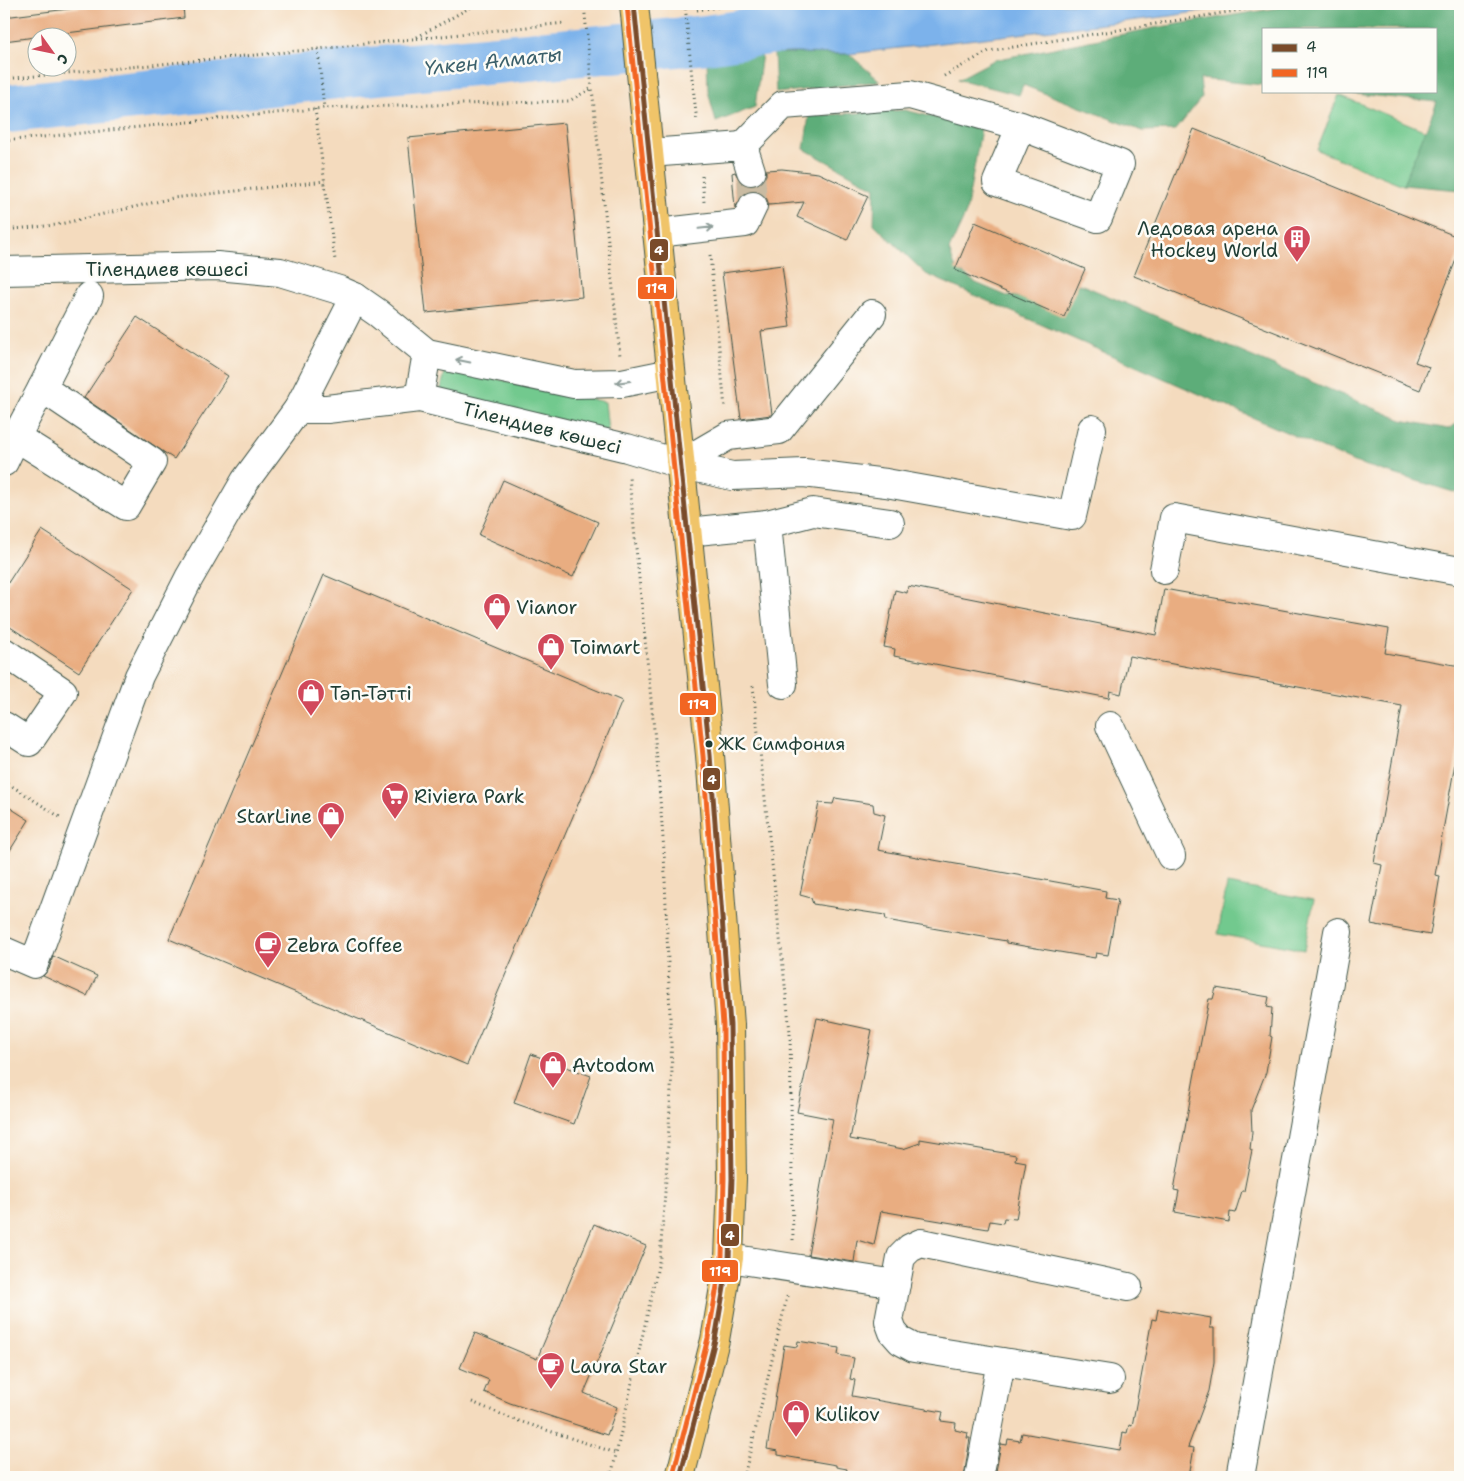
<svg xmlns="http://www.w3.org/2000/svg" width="1464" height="1481" viewBox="0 0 1464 1481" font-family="'Shantell Sans',sans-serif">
  <rect width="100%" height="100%" fill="#fdfcf7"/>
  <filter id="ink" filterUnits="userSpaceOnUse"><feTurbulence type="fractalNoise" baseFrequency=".02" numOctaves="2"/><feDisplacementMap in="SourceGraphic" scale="10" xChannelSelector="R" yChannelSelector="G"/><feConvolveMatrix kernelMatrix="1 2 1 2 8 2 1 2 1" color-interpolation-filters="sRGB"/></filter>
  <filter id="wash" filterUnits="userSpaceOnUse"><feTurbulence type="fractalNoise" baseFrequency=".0096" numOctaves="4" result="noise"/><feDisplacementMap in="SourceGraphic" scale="20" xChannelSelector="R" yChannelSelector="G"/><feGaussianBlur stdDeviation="1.12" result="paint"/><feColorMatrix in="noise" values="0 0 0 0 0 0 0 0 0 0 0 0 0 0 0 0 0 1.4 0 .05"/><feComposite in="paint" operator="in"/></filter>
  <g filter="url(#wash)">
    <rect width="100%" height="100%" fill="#f4dbbe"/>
    <g fill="#72c98e" stroke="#488361">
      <path d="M1339,95L1426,131L1403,185L1317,150Z"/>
      <path d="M446,368L605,402L608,431L440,392Z"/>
      <path d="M1227,884L1314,900L1304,950L1218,934Z"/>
    </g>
    <g fill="#5dad79" stroke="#3e7556">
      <path d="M1303,4H1460V190L1403,185L1437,102L1325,91H1435V29H1263V85L1200,79L1202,97L1176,130L1142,131L1023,85L1019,95L958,79L994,60L1154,28Z"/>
      <path d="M749,52L762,53L755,107L716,122L708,91L707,60Z"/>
      <path d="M774,53L849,54L880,81L776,93Z"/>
      <path d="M905,110L981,129L966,213L949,250L956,269L976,283L1007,296L1033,298L1061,293L1080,284L1402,420L1448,429L1460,422V494L1354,462L926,274L874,224L875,188L804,149L809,116Z"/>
    </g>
    <path fill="#7cb2eb" stroke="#4e7890" d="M830,4H1244L1171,16L849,54L749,52L744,12Z"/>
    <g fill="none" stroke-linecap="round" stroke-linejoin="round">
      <path stroke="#7cb2eb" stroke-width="49" d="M4,109L353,73L703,40L812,24"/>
    </g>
    <g id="blocks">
      <g fill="#e9ad81">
        <path d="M108,4H183L184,18L4,41V17Z"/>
        <path d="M565,123L582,297L426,313L408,138Z"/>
        <path d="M1194,129L1460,238V250L1415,362L1429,367L1420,390L1134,276Z"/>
        <path d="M782,169L818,173L868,196L847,240L797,217L804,202L769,205L766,197L759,192L752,190L744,194L735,208L732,173L735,172L741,183L748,186H755L763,181L766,175V170Z"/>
        <path d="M975,222L1085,269L1064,317L955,270Z"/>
        <path d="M782,265L790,327L761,331L772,414L771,415L741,419L722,273Z"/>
        <path d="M137,317L228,376L174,459L84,398Z"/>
        <path d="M503,480L598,522L573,577L479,535Z"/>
        <path d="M42,530L133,589L79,672L4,623V589Z"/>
        <path d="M324,575L622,701L467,1065L169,939Z"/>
        <path d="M908,586L1156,635L1164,589L1389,629L1385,653L1460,666V736L1435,875L1440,876L1430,935L1371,924L1382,865L1374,863L1402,706L1129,656L1121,694L1110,691L1109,698L894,656L895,649L884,647L895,590L907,593Z"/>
        <path d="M835,798L873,804L874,812L885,815L878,850L1106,891L1105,898L1118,900L1108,955L1096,953L1095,958L1006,943V941L886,920L885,915L813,904L811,898L800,895L819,803L833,804Z"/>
        <path d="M4,804L29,820L4,860Z"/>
        <path d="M53,956L97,976L87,996L43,976L49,969Z"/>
        <path d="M1216,988L1269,997L1267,1007L1272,1008L1270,1036L1272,1037L1266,1072L1251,1110L1252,1132L1250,1149L1252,1150L1244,1191H1242L1235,1213L1230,1212L1229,1222L1175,1212L1179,1191L1174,1190L1194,1078L1209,999H1213Z"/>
        <path d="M817,1018L872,1030L850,1139L903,1149L920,1143V1139L1016,1155L1015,1160L1026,1162L1016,1219L1004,1218L1003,1223L990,1221L988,1229L881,1211L874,1245L857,1240L854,1262L808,1255L833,1119L797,1112Z"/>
        <path d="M531,1054L591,1076L574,1124L514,1103Z"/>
        <path d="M594,1224L646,1246L584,1393L617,1407L607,1435L510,1403L484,1392L489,1380L460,1368L475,1333L537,1359Z"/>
        <path d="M1158,1309L1211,1318L1210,1328H1214V1362L1209,1391L1188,1447L1194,1448L1189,1477H995L1001,1444L1007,1445L1008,1439L1020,1441L1022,1433L1120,1450L1123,1432L1127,1433L1129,1425L1132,1426L1152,1319L1156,1320Z"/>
        <path d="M798,1341L839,1348L838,1355L854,1358L850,1379L855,1380L852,1396L943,1412L941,1421L956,1423L955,1430L968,1433L967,1438H970L964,1477H868L846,1473L847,1469L836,1467V1465L778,1455V1451L767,1449L784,1345L797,1347Z"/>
      </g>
    </g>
  </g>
  <g filter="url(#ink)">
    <use href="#blocks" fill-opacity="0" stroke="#3f5549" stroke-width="1"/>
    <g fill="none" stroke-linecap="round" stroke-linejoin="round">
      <path stroke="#c9bba2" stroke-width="28" stroke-dasharray="28 14" stroke-linecap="butt" d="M751,171L753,206"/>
      <defs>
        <g id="minor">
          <path d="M743,146L783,105L910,95L1021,126L1120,164L1098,218L997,182L1021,126"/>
          <path d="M649,153L743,146L751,171"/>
          <path d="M657,233L745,223L753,206"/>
          <path d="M4,271L217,266L280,272L339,290L355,297L378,313L427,353L574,384L622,383L671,373"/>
          <path d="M419,398L427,353"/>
          <path d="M298,409H327L419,398L627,448L680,464L732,476L804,473L886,483L1072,516L1092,429"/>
          <path d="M16,437L42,388"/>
          <path d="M4,462L16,437L126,506L152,462L42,388L89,296"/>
          <path d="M680,464L728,436L779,430L872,314"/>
          <path d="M687,532L767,524"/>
          <path d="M1164,570L1174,518L1460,571"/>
          <path d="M4,652L63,692L29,742L4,726"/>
          <path d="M783,684L767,524L813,512L890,523"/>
          <path d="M1110,726L1171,856"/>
          <path d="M4,951L34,964L139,676L189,578L245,481L298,409L355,297"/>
          <path d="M729,1258L896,1284"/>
          <path d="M1110,1379L914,1348L901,1341L893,1332L889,1321L901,1257L910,1248L921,1243L1128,1287"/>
          <path d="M979,1477L1001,1362"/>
          <path d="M1240,1477L1338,932"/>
        </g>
        <path id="major" d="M642,83L710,755L730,1025L732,1179L729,1258L715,1340L680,1477"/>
      </defs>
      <use href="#minor" stroke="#3f5549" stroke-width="30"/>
      <use href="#major" stroke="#3f5549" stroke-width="30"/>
      <g stroke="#3f5549" stroke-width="3" stroke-dasharray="1 4" stroke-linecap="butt">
        <path d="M697,10L739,4"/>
        <path d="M417,37L471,7L481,4"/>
        <path d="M318,49L324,108"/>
        <path d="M944,76L989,51L1278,4"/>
        <path d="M692,78L697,122"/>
        <path d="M4,79L318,49L565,23"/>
        <path d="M315,109L335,260"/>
        <path d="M4,141L324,108L569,101L592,88L620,356"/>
        <path d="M702,176L704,202"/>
        <path d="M4,230L56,225L173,198L325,181"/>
        <path d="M710,255L725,408"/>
        <path d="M753,686L790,1032L793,1240"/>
        <path d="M4,781L60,817"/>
        <path d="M472,1402L510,1418L616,1453"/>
        <path d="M611,1477L660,1257L666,1179L672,1071L664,851L657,760L629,477"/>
        <path d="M744,1477L788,1293"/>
      </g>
      <use href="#minor" stroke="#fff" stroke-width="28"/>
      <use href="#major" stroke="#f0c469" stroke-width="28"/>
      <defs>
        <path id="major-bridge" d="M634,4L642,83"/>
      </defs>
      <use href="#major-bridge" stroke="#3f5549" stroke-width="30" stroke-linecap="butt"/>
      <g stroke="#3f5549" stroke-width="3" stroke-dasharray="1 4" stroke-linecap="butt">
        <path d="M584,4L592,88"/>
        <path d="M685,4L692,78"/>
      </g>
      <use href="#major-bridge" stroke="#f0c469" stroke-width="28"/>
      <defs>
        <path id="bus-1" d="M634,4L710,755L730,1025L732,1179L729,1258L715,1340L680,1477"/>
        <path id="bus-2" d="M627,5L703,756L723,1025L724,1179L722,1257L708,1338L673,1475"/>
      </defs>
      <use href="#bus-1" stroke="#fdfcf7" stroke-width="9"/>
      <use href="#bus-2" stroke="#fdfcf7" stroke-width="9"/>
      <use href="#bus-1" stroke="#7a4b2a" stroke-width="5"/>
      <use href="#bus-2" stroke="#f26522" stroke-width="5"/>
    </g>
    <defs><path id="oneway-shaft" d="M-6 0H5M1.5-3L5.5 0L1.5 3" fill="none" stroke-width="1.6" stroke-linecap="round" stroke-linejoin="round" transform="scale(1.25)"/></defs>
    <g stroke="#8f9e9a">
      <use href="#oneway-shaft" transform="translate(706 228) rotate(-6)"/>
      <use href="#oneway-shaft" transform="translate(463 361) rotate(-168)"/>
      <use href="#oneway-shaft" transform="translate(623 382) rotate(173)"/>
    </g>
  </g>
  <defs>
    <symbol id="building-pin" viewBox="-11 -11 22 30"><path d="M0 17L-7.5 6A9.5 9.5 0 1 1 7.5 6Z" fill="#d1495b" stroke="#fdfcf7"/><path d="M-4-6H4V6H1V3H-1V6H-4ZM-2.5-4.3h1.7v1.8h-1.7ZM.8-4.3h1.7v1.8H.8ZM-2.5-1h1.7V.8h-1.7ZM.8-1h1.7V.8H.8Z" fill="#fff"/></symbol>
    <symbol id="shop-pin" viewBox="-11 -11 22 30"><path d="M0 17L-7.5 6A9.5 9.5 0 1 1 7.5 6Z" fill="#d1495b" stroke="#fdfcf7"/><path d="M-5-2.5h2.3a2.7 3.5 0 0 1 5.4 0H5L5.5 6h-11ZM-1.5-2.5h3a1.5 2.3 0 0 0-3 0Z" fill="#fff"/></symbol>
    <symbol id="supermarket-pin" viewBox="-11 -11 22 30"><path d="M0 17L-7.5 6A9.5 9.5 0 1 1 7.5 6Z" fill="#d1495b" stroke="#fdfcf7"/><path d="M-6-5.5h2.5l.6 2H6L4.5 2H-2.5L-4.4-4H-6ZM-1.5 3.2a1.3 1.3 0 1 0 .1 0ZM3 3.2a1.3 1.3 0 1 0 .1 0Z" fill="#fff"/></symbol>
    <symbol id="cafe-pin" viewBox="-11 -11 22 30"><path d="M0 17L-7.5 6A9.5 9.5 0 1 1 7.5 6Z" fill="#d1495b" stroke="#fdfcf7"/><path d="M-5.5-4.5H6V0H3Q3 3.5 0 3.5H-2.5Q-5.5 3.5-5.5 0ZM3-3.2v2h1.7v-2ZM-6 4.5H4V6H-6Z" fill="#fff"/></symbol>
  </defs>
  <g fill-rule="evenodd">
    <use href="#building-pin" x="1281" y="223" width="32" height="43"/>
    <use href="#shop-pin" x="481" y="591" width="32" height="43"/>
    <use href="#shop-pin" x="535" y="631" width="32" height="43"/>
    <use href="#shop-pin" x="295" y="677" width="32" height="43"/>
    <use href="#supermarket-pin" x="379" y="780" width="32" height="43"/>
    <use href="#shop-pin" x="315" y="800" width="32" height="43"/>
    <use href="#cafe-pin" x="252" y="929" width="32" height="43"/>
    <use href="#shop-pin" x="537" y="1049" width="32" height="43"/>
    <use href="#cafe-pin" x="535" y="1350" width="32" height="43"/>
    <use href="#shop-pin" x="780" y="1398" width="32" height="43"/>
  </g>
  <circle fill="#1f3d34" stroke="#fdfcf7" stroke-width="2" cx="709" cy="744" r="4.5"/>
  <g text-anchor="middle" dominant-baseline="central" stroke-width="5" stroke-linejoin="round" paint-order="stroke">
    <g font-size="18" fill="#1f3d34" stroke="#fdfcf7" text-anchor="start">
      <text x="718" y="744">ЖК Симфония</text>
    </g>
    <g font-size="19" fill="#1f3d34" stroke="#fdfcf7" text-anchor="start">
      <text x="1278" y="228" text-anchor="end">Ледовая арена<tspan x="1278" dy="22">Hockey World</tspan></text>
      <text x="516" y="607">Vianor</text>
      <text x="570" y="647">Toimart</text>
      <text x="330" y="693">Тәп-Тәтті</text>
      <text x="414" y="796">Riviera Park</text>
      <text x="312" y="816" text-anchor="end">StarLine</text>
      <text x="287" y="945">Zebra Coffee</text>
      <text x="572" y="1065">Avtodom</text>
      <text x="570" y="1366">Laura Star</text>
      <text x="815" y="1414">Kulikov</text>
    </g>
    <g font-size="19" fill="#1f3d34" stroke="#fdfcf7">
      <text x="167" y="269">Тілендиев көшесі</text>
      <text transform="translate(542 428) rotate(14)">Тілендиев көшесі</text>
    </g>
    <g font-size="20" font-style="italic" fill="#3b606b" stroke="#fdfcf7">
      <text transform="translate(493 61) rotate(-6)">Үлкен Алматы</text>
    </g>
  </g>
  <g stroke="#fdfcf7" stroke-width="2">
    <rect x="649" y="238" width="20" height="24" rx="5" fill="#7a4b2a"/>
    <rect x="637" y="276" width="38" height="24" rx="5" fill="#f26522"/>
    <rect x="679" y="692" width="38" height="24" rx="5" fill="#f26522"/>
    <rect x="702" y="767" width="19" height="24" rx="5" fill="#7a4b2a"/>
    <rect x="720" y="1223" width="20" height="24" rx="5" fill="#7a4b2a"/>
    <rect x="701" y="1259" width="38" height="24" rx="5" fill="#f26522"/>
  </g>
  <g font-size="14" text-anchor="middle" font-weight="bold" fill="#fff">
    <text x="659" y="255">4</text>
    <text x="656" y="293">119</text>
    <text x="698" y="709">119</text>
    <text x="712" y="784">4</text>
    <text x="730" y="1240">4</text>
    <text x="720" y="1276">119</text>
  </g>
  <rect width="1464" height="1481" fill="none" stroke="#fdfcf7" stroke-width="20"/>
  <rect x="1262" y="28" width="175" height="65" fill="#fdfcf7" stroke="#a4b0a9"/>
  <rect x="1272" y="44" width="25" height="8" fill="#7a4b2a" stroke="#a4b0a9"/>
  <text x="1306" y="52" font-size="15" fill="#1f3d34">4</text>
  <rect x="1272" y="69" width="25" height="8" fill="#f26522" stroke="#a4b0a9"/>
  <text x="1306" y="78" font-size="15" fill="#1f3d34">119</text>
  <g transform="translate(52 52) rotate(123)"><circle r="24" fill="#fdfcf7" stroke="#a4b0a9"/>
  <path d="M0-4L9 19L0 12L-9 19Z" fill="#d1495b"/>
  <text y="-8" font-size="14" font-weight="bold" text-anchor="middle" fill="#1f3d34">С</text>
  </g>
</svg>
